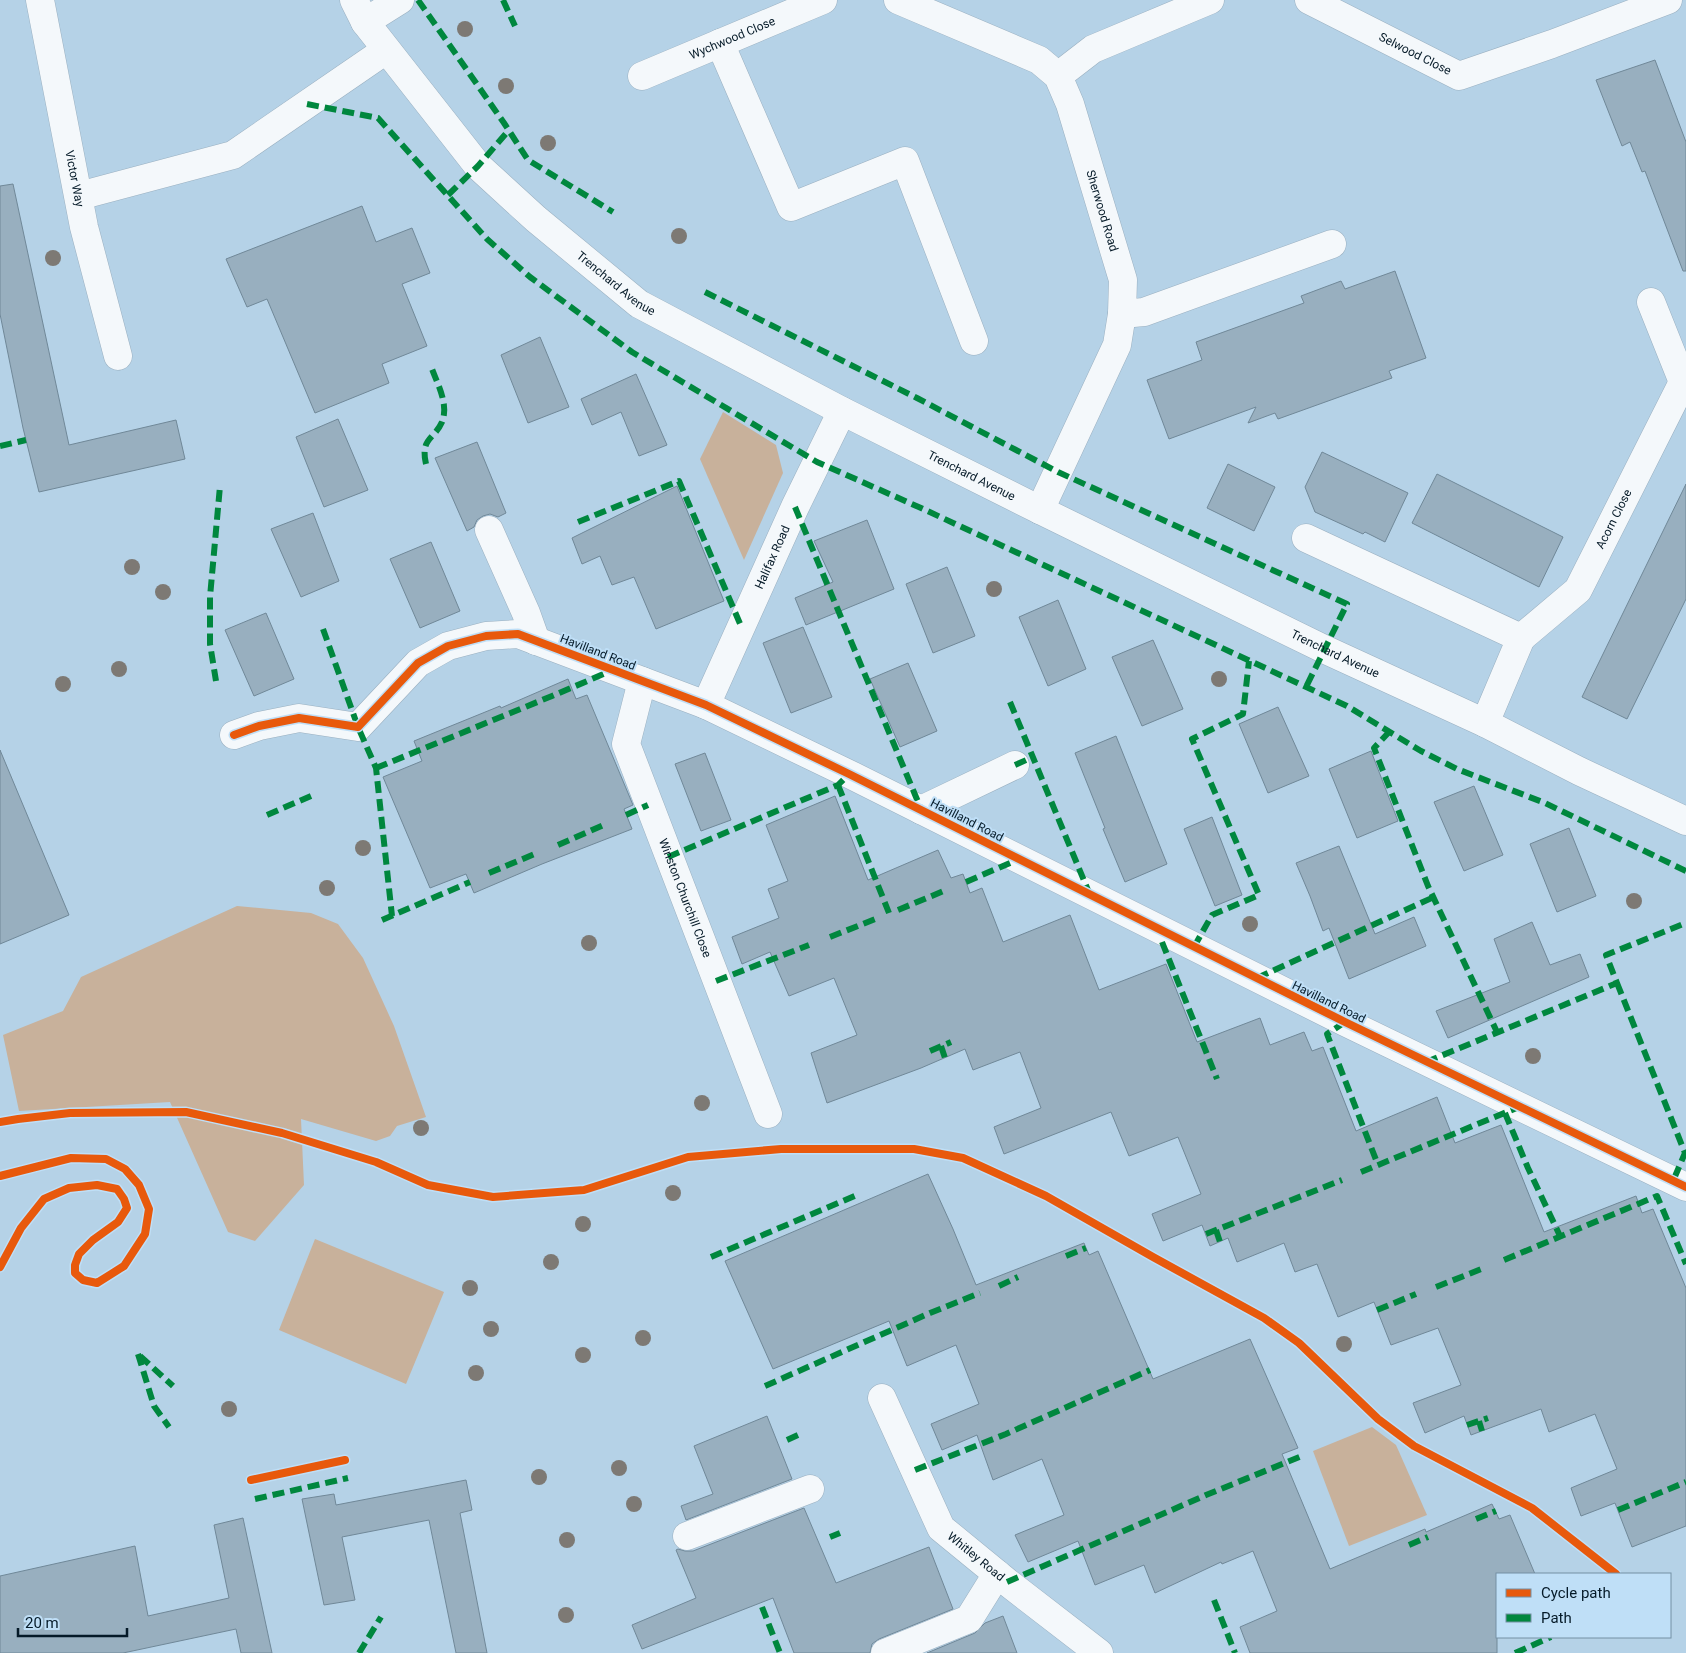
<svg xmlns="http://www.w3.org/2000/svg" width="1686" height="1653" viewBox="0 0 1686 1653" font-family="Roboto,sans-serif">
  <rect width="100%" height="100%" fill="#b5d2e7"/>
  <g fill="#c8b19b">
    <path d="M723,412L776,445L783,473L744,560L700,459Z"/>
    <path d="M237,906L311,913L338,924L363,958L394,1026L426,1117L397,1126L390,1136L376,1141L301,1119L304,1185L255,1241L228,1232L170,1102L19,1111L3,1035L63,1011L81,977Z"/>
    <path d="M315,1239L444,1292L406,1384L279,1330Z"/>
    <path d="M1372,1427L1396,1445L1427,1515L1349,1546L1313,1451Z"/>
  </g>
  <g fill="#98afbf" stroke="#708898">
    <path d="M1655,60L1686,142V271H1683L1645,171L1642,172L1630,142L1622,146L1596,80Z"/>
    <path d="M13,184L69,445L176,420L185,459L39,492L23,428L0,314V186Z"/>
    <path d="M362,206L376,242L412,228L430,273L402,284L427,346L382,364L389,383L315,413L267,299L247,307L226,259Z"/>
    <path d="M1395,271L1426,358L1389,371L1392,378L1278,419L1275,413L1248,423L1256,407L1169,439L1147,380L1202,360L1196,342L1304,303L1301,296L1341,281L1345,289Z"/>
    <path d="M540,337L569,407L528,423L501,355Z"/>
    <path d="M636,374L667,445L639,456L621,412L592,425L581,399Z"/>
    <path d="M338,419L368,490L324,507L296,437Z"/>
    <path d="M477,442L506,513L498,517L490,514L483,516L477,520L474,527L467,531L435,458Z"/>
    <path d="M1322,452L1408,493L1385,542L1365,532L1363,534L1315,512L1305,487Z"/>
    <path d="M1228,464L1275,487L1254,531L1207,508Z"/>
    <path d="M1437,474L1563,537L1539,587L1412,523Z"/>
    <path d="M1686,484V599L1627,719L1582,697Z"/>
    <path d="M677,486L724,601L656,629L634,577L612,585L600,556L582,564L572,538Z"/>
    <path d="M313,513L339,581L301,597L271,529Z"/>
    <path d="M867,520L894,589L806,625L795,598L833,582L814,541Z"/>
    <path d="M431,542L460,611L420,628L390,559Z"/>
    <path d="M947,567L975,636L933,653L906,584Z"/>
    <path d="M1058,600L1086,669L1048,686L1019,617Z"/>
    <path d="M266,613L294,679L254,696L225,630Z"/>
    <path d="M803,627L832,697L791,713L763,643Z"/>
    <path d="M1153,640L1183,709L1142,726L1112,657Z"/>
    <path d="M908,663L937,731L900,747L870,679Z"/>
    <path d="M568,679L576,699L587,695L633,805L624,809L632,829L542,864L474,893L466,874L430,888L383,777L422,761L414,741L500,706L501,708Z"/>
    <path d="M1278,707L1309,776L1268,793L1239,724Z"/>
    <path d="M1116,736L1167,864L1125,882L1103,829L1105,828L1075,753Z"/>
    <path d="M0,750L69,915L0,944Z"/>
    <path d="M1371,751L1398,821L1357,838L1329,769Z"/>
    <path d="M705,753L731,820L701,831L675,764Z"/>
    <path d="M1474,786L1503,855L1464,871L1434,802Z"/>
    <path d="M835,796L868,880L938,850L951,878L963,874L970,893L982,888L1003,942L1070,915L1099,990L1166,964L1197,1042L1260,1018L1270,1045L1304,1032L1312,1051L1323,1047L1356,1131L1437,1097L1455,1143L1501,1125L1544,1232L1636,1196L1642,1213L1653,1209L1686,1288V1526L1632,1547L1615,1503L1581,1516L1571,1488L1617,1469L1595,1414L1549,1432L1541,1409L1471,1435L1464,1416L1425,1433L1413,1403L1461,1385L1438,1328L1391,1345L1374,1302L1338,1317L1317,1264L1295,1272L1284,1243L1237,1262L1228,1238L1210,1246L1202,1225L1163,1241L1152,1214L1201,1194L1178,1137L1129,1156L1111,1112L1004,1154L994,1127L1041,1108L1020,1052L973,1070L965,1049L921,1068L827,1103L811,1053L857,1035L834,978L789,996L770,952L742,964L732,937L779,918L768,889L788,881L766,825Z"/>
    <path d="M1212,817L1242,895L1215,906L1184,829Z"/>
    <path d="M1569,828L1596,896L1557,912L1530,844Z"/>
    <path d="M1339,846L1375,934L1414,917L1426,946L1349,979L1329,928L1323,931L1310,896L1296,863Z"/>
    <path d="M1532,922L1550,965L1580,954L1589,977L1448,1038L1436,1011L1510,982L1494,939Z"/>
    <path d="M928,1174L953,1229L976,1285L1084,1243L1089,1255L1098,1251L1153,1379L1250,1339L1298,1448L1282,1454L1330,1569L1425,1529L1426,1532L1492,1504L1499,1519L1510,1515L1535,1574H1497V1653H1250L1240,1627L1277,1611L1253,1551L1222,1564L1221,1562L1155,1593L1144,1565L1095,1585L1078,1541L1028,1562L1015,1535L1064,1515L1042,1459L993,1480L977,1435L942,1450L931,1424L979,1404L956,1345L907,1366L889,1321L773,1369L725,1261Z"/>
    <path d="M767,1416L792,1479L686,1520L681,1506L713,1494L694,1446Z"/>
    <path d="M466,1480L472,1510L460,1513L487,1653H456L429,1520L342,1537L355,1600L324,1605L302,1499L334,1494L336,1505Z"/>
    <path d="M804,1508L836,1583L929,1547L953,1609L879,1639L872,1644L870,1653H794L773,1598L642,1649L632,1625L696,1598L676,1550L678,1549L685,1551H693Z"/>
    <path d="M243,1518L272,1653H241L236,1629L123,1653H0V1576L135,1546L148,1616L229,1598L214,1525Z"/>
    <path d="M1003,1616L1017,1653H927L975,1633L985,1623Z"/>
  </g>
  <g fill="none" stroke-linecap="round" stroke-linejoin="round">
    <defs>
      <g id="minor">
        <path id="s1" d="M40,0L84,227L118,356"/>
        <path id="s2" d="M354,0L365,22L478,166L536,219L639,304L842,411L1040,510L1326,650L1485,723L1579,771L1686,821"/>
        <path id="s3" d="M898,0L1039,60L1058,76L1070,104L1123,280L1122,314L1117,345L1040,510"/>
        <path id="s4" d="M1309,0L1459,76L1552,44L1668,0"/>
        <path d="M365,22L400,0"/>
        <path d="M720,43L791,207L905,161L974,341"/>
        <path id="s5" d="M642,76L823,0"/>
        <path d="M1058,76L1093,49L1210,0"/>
        <path d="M79,196L233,155L386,50"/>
        <path d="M1651,302L1683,382L1686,384"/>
        <path d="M1122,314L1144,312L1332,244"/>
        <path d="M489,530L526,613L536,641"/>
        <path d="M1306,538L1521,638L1485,723"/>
        <path id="s6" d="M1521,638L1578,590L1683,382"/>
        <path id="s7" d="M642,681L626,744L768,1114"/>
        <path id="s8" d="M706,705L795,507L842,411"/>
        <path d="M234,735L259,726L299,718L358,727L418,663L448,646L486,636L518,634L706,705L849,774L1345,1022L1686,1187"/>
        <path d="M921,810L1015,765"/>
        <path id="s9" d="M882,1398L941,1528L1007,1582L1099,1653"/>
        <path d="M687,1536L810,1489"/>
        <path d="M885,1653L969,1619L997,1574"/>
      </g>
    </defs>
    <use href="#minor" stroke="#9ab0c1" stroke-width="29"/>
    <use href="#minor" stroke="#f4f8fb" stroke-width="28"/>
    <g stroke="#00873e" stroke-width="6" stroke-dasharray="12 6" stroke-linecap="butt">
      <path d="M418,0L504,123L528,160L613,212"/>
      <path d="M503,0L515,26"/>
      <path d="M307,104L378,118L487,239L530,277L632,352L817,462L921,508L1347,706L1421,751L1457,769L1545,803L1686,871"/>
      <path d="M448,195L478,166L509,130"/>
      <path d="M705,292L917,398L1058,472L1347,604L1306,687"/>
      <path d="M0,446L26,440"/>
      <path d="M426,464C420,438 434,440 442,422C449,405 438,385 432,369"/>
      <path d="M795,507L921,809"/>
      <path d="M578,522L679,481L741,626"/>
      <path d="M323,629L358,727L376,768L392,916"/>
      <path d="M216,681L210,644V597L220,486"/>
      <path d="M1010,702L1090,895"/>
      <path d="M1390,731L1374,748L1428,886L1497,1032"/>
      <path d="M1015,765L1033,757"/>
      <path d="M376,768L552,696L613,670"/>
      <path d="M838,785L889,913"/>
      <path d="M267,815L311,796"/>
      <path d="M626,815L648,805"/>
      <path d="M558,845L606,824"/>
      <path d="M668,857L838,785L849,774"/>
      <path d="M489,873L537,853"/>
      <path d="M966,882L1019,859"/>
      <path d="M898,910L946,890"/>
      <path d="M382,920L470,882"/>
      <path d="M830,937L878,918"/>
      <path d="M1162,942L1217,1079"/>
      <path d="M1194,947L1212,915L1259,895L1192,739L1243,714L1249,661"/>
      <path d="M1257,978L1434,897"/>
      <path d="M716,981L809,945"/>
      <path d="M1617,983L1685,1153L1673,1181"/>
      <path d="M1345,1022L1327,1034L1378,1165"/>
      <path d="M941,1046L945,1058"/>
      <path d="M930,1051L951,1042"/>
      <path d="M1426,1062L1617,983L1606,955L1686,923"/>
      <path d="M1505,1113L1528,1168L1560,1236"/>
      <path d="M1361,1172L1519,1107"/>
      <path d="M1216,1230L1220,1242"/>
      <path d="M1206,1234L1342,1180"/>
      <path d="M1066,1256L1086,1248"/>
      <path d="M711,1257L857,1195"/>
      <path d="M1504,1260L1657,1196L1686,1264"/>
      <path d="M999,1286L1018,1277"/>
      <path d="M1436,1287L1484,1268"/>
      <path d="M1377,1310L1416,1294"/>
      <path d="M138,1354L154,1406L169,1427"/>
      <path d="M140,1356L173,1386"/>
      <path d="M765,1386L930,1313L980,1293"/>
      <path d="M1479,1421L1482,1431"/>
      <path d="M1467,1425L1488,1418"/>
      <path d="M787,1440L798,1435"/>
      <path d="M915,1470L1006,1434L1150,1370"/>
      <path d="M255,1499L348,1478"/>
      <path d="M1618,1510L1686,1482"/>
      <path d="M1476,1519L1496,1511"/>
      <path d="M830,1537L840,1533"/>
      <path d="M1409,1545L1428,1537"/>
      <path d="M1007,1582L1206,1495L1302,1456"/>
      <path d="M1214,1600L1235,1653"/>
      <path d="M762,1607L780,1653"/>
      <path d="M359,1653L381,1617"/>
      <path d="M1515,1653L1551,1637"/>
    </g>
    <defs>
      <g id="cycleway">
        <path d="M234,735L259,726L299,718L358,727L418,663L448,646L486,636L518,634L706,705L849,774L1345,1022L1686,1187"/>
        <path d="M0,1122L18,1119L70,1113L186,1112L282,1133L376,1162L428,1185L493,1197L584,1190L688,1157L781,1149H914L963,1158L1046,1196L1153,1257L1264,1318L1299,1343L1378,1419L1414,1446L1532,1508L1616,1574"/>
        <path d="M0,1176L71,1158L106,1159L125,1169L139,1185L149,1209L145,1234L124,1266L97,1283L83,1280L75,1273V1265L79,1254L93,1240L118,1222L127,1208L124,1199L117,1189L97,1185L69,1188L44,1199L21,1228L0,1267"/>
        <path d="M251,1480L345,1460"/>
      </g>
    </defs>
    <use href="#cycleway" stroke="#bfdff7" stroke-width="11"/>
    <use href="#cycleway" stroke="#e8590c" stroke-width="8"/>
  </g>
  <g fill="#7d7974">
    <circle cx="465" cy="29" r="8"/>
    <circle cx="506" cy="86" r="8"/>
    <circle cx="548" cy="143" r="8"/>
    <circle cx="679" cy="236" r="8"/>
    <circle cx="53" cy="258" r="8"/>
    <circle cx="132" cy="567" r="8"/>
    <circle cx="994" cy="589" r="8"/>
    <circle cx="163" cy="592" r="8"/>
    <circle cx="119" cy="669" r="8"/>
    <circle cx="1219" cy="679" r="8"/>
    <circle cx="63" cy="684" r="8"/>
    <circle cx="363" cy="848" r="8"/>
    <circle cx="327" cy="888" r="8"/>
    <circle cx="1634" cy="901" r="8"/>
    <circle cx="1250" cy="924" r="8"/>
    <circle cx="589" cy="943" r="8"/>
    <circle cx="1533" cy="1056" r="8"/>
    <circle cx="702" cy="1103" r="8"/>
    <circle cx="421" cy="1128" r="8"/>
    <circle cx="673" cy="1193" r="8"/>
    <circle cx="583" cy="1224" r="8"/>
    <circle cx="551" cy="1262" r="8"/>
    <circle cx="470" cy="1288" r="8"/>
    <circle cx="491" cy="1329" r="8"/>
    <circle cx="643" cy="1338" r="8"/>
    <circle cx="1344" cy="1344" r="8"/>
    <circle cx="583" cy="1355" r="8"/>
    <circle cx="476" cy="1373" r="8"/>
    <circle cx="229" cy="1409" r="8"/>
    <circle cx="619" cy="1468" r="8"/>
    <circle cx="539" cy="1477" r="8"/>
    <circle cx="634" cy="1504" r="8"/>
    <circle cx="567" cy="1540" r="8"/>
    <circle cx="566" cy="1615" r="8"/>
  </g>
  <g text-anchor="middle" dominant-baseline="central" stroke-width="4" stroke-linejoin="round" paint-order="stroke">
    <g font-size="12" fill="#051a28" stroke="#bfdff7">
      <text stroke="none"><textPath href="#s5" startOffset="98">Wychwood Close</textPath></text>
      <text stroke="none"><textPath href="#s4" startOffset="119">Selwood Close</textPath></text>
      <text stroke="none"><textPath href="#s1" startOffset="182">Victor Way</textPath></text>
      <text stroke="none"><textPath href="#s3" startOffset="320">Sherwood Road</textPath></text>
      <text stroke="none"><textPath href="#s2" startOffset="389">Trenchard Avenue</textPath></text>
      <text stroke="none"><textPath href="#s2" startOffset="794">Trenchard Avenue</textPath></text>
      <text stroke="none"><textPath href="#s6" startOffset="154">Acorn Close</textPath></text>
      <text stroke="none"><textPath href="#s8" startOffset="162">Halifax Road</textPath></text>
      <text transform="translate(598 652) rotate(21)">Havilland Road</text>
      <text stroke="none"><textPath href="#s2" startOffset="1199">Trenchard Avenue</textPath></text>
      <text transform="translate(967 820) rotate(27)">Havilland Road</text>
      <text stroke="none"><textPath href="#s7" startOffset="230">Winston Churchill Close</textPath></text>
      <text transform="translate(1329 1002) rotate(26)">Havilland Road</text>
      <text stroke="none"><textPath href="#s9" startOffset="188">Whitley Road</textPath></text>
    </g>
  </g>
  <rect x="1496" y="1573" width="175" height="65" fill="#bfdff7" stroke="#7590a4"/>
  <rect x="1506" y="1589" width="25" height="8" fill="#e8590c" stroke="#7590a4"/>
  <text x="1541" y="1598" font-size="15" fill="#051a28">Cycle path</text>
  <rect x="1506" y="1614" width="25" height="8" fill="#00873e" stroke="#7590a4"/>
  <text x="1541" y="1623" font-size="15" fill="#051a28">Path</text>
  <path d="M18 1628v8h109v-8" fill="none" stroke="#051a28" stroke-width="2.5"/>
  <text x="25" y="1628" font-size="15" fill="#051a28" stroke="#bfdff7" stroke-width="4" paint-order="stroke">20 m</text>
</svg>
